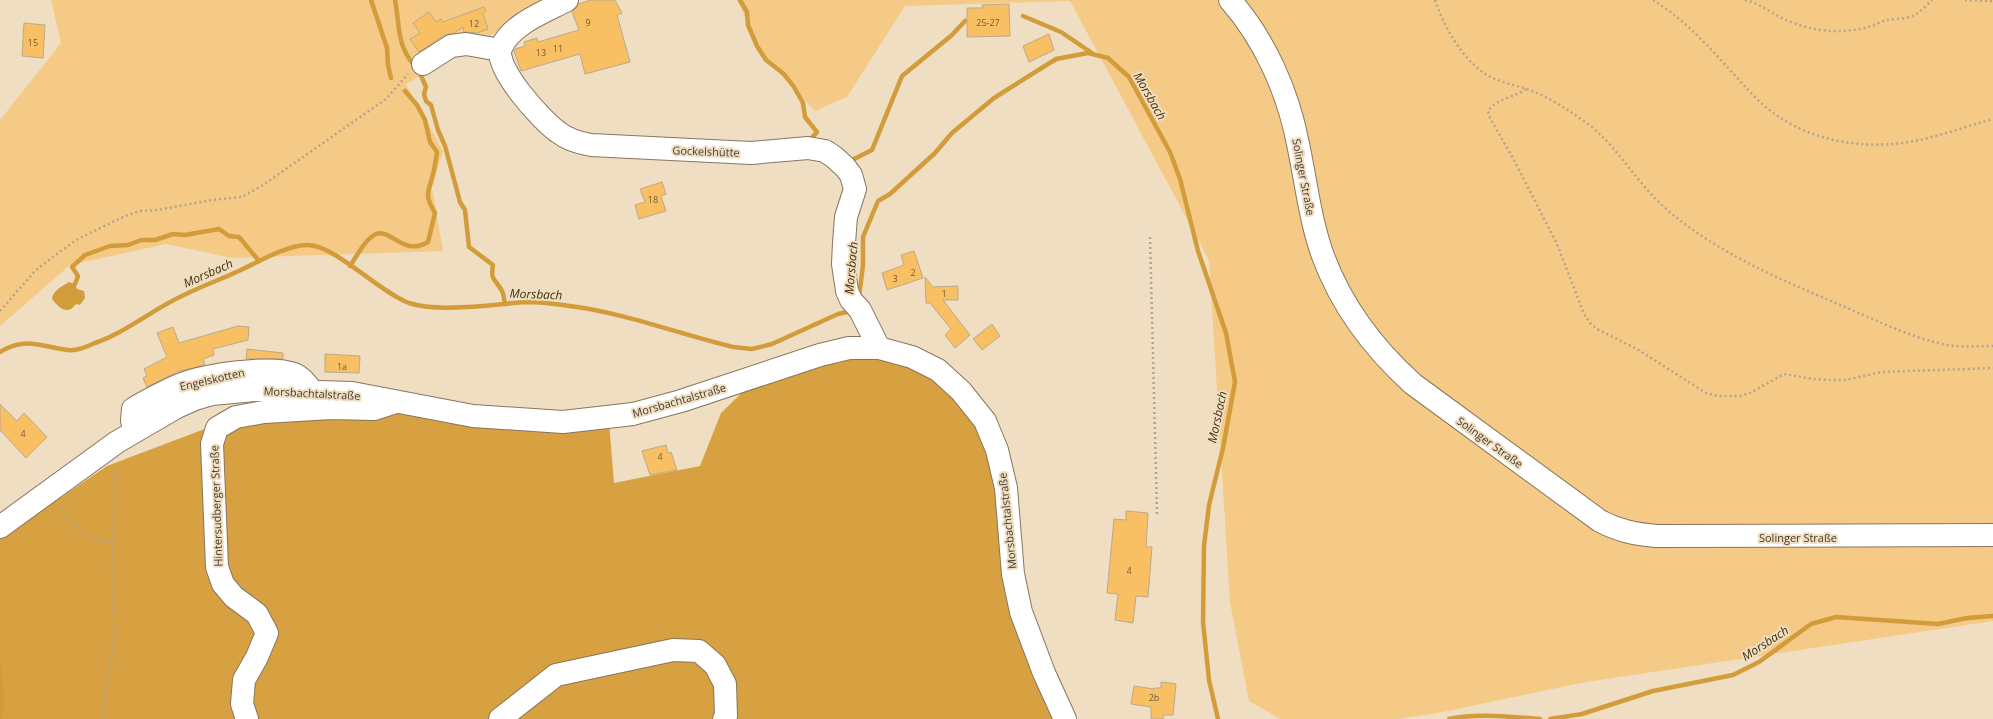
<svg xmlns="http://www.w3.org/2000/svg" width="1993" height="719" viewBox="0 0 1993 719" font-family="'Open Sans',sans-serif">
  <rect width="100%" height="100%" fill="#f0dec2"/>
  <g fill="#f5ca86">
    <path d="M51,0H552L406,84L443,151L432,188L443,251L232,258L166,244L70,265L0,326V120L61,43Z"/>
    <path d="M737,0H1993V621L1586,682L1438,713L1398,719H1280L1249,701L1230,602L1209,260L1070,1L905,6L847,97L815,111L765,59Z"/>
  </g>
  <path fill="#d7a041" d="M866,356L897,358L951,389L984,436L1002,527L1060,719H0V539L107,466L260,408L411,404L609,422L614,483L700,466L721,413L752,383Z"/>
  <path fill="#d29c3b" d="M69,282L75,284L77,289L84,291L85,298L80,305L76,304C67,316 59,308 52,299C53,290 63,286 69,282Z"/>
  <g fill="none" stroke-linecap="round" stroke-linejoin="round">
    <g stroke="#d29c3b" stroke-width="4.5">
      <path d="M371,0L387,48L388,65L391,78"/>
      <path d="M395,0C400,25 396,44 414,65"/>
      <path d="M740,0L747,12L748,25L757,46L766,60L784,74L794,87L803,103L805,117L817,132L809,141"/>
      <path d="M1023,16L1061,32L1092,53"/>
      <path d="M419,71L426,87L424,94L426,101L431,105L438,130L445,146L460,202L465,210L469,247L493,265C490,282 496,279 502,291C504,295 504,300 505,304"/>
      <path d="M848,162L872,150L902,76L952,35L965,21"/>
      <path d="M350,266C357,256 365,239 376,234C391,228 403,257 428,242L435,213C424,194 428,194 433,174C435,167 436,159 437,152L430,142L425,120L417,105L405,91"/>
      <path d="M75,284L78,276L72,267L85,255L110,246L128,245L141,240H155L173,234L185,235L219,229L229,236L239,237L259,261"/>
      <path d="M859,297L863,265V237L878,201L890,194L935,153L952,133L994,98L1056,59L1088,53L1108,58L1129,77L1170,152L1180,179L1198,251L1226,333L1235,382L1223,448L1209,505L1204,546L1203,622L1209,680L1218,719"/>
      <path d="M0,352C27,336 41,347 68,350C77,351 86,347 95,343C127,332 153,309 184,295C204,285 225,278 245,268C261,260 291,244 308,245C336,246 379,292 409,303C439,313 494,304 527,302C541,302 556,304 570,306C625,313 679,334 733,347L752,349L772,344L838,314L847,312L850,309"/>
      <path d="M0,668L2,705L0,718"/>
      <path d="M1449,719C1479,713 1509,717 1540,719"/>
      <path d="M1550,719L1582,714L1653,691L1733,675L1759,662L1811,624L1836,617L1938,624L1967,618L1993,616"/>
    </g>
  </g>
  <g fill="#f8c063" stroke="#baa98e">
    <path d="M591,0H615L622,13L617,15L630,62L585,74L580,54L521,71L514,51L515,49L525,46L524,42L537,38L538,42L579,30L572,12L578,4Z"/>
    <path d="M1009,4L1010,36L967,37V8H983L982,5Z"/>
    <path d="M484,7L486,11L483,13L488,29L477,33L464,32L463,27L454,33L444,35L419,52L410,39L420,33L413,23L429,12L436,22L441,19L443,22Z"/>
    <path d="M24,23L45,25L43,58L22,56Z"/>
    <path d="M1049,34L1054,50L1029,62L1023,46Z"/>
    <path d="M662,182L666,194L661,196L666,211L639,219L635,205L645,202L640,189Z"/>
    <path d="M914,251L923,278L887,290L882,273L904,265L901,255Z"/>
    <path d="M925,277L933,287L958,286V300H943L970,335L955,348L945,335L951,329L930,303H926Z"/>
    <path d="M992,324L1000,336L982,350L973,339Z"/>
    <path d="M238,326L249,327L248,340L213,349L214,355L203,359L205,365L177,372L147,387L143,378L147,376L144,369L167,357L157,333L173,327L179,343Z"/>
    <path d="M247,349L283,353V359H246Z"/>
    <path d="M325,354L360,356L359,373L325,372Z"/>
    <path d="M0,404L17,421L24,413L47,437L26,458L0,430Z"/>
    <path d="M666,445L668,453L671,452L677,470L650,475L642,451Z"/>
    <path d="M1126,511L1148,513L1146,547H1152L1148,597L1136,596L1133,623L1115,620L1118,594L1107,593L1114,519L1126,520Z"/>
    <path d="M1161,682L1176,684L1173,715H1164L1163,719H1151V707L1131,704L1134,686L1154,689L1155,688H1161Z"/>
  </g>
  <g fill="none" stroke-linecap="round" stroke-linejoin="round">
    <defs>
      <g id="minor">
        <path d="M567,0C545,12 511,24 501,48C493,67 542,121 558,132C568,140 579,143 591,145L751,153L808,148L825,151L834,157L845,167L851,175L855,189L846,217L844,243L843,264L847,291L851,300L860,310L879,348"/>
        <path d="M423,64L451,46L466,44L500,50"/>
        <path d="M136,430L132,421L133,409C144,402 169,389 182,384C206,375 271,365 294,374C302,377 307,385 312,391"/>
        <path d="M247,719L242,704L244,680L257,657L267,633L257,614L234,597L223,584L217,567L212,444L217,428L236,417L264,412L331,408L374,409L396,402"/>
        <path d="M500,719L556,675L673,650L699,651L715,665L725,684L726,716L724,719"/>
      </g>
      <g id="major">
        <path d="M1230,0C1265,40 1288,92 1298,144C1306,181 1310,220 1323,256C1342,307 1373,348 1413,384L1600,521C1619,531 1635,534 1656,536L1993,535"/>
        <path d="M0,527L117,442L177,407L195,399L212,394L254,390L352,393L473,416L563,422L633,414L681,401L820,355L849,348H879L912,357L938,370L961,391L985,421L997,450L1006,488L1013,574L1021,612L1044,673L1065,719"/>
      </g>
    </defs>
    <use href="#minor" stroke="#87765d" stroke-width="24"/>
    <use href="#major" stroke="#87765d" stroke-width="24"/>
    <g stroke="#b3a48e" stroke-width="2.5" stroke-dasharray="2 3" stroke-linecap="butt">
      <path d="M1435,0C1444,27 1462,59 1487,75C1500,83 1517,85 1532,91C1552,99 1570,111 1588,124C1618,147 1636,182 1664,207C1718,255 1787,282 1852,310C1880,322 1909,336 1938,343C1956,348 1975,346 1993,346"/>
      <path d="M1653,0C1692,24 1721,61 1752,94C1790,135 1847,150 1902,143C1933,139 1963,127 1993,119"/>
      <path d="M1745,0C1758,3 1769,11 1780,17C1808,32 1843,35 1872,26C1877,24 1882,21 1887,20C1892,19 1899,19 1905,18C1916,17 1924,8 1932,0"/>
      <path d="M1965,0L1993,1"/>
      <path d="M1526,89C1515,97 1496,99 1488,111L1490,118L1514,160L1557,244L1584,314L1590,323L1597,329L1637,349L1706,393L1718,396H1741L1752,392L1784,374L1813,379L1831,380H1845L1881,372L1993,368"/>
      <path d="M1150,237L1157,514"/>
      <path d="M0,311L35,271L58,253L78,239L125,216L139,211L157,210L212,200L242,197L263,185L386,99L408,74"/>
      <path d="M61,506L67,519L87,537L113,543"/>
      <path d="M102,719L115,635L112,574L116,466"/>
    </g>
    <use href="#minor" stroke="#fff" stroke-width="22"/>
    <use href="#major" stroke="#fff" stroke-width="22"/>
  </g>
  <g text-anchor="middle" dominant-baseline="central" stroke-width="4" stroke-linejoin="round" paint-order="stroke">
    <g font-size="9" fill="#705c3d">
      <text x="588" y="22">9</text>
      <text x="988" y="22">25-27</text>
      <text x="474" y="23">12</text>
      <text x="33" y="42">15</text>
      <text x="558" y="48">11</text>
      <text x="541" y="52">13</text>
      <text x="653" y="199">18</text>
      <text x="913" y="272">2</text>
      <text x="895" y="278">3</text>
      <text x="944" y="293">1</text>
      <text x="342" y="366">1a</text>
      <text x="23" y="433">4</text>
      <text x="660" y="456">4</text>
      <text x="1129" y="570">4</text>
      <text x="1154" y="697">2b</text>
    </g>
    <g font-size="11" fill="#423b30" stroke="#f0dec2">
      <text transform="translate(706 151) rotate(2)">Gockelshütte</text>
      <text transform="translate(1304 177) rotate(79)">Solinger Straße</text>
      <text transform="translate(212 379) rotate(-13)">Engelskotten</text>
      <text transform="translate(312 393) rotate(3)">Morsbachtalstraße</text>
      <text transform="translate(679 400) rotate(-16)">Morsbachtalstraße</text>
      <text transform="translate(1490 442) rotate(36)">Solinger Straße</text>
      <text transform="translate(216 506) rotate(-92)">Hintersudberger Straße</text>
      <text transform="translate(1007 521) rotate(-96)">Morsbachtalstraße</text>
      <text x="1798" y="537">Solinger Straße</text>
    </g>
    <g font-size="12" font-style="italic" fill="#463006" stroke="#f0dec2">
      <text transform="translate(1150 96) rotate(60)">Morsbach</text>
      <text transform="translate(851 268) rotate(-85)">Morsbach</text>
      <text transform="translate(208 273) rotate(-24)">Morsbach</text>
      <text transform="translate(536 294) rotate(2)">Morsbach</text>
      <text transform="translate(1217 417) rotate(-78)">Morsbach</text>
      <text transform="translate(1765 643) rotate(-33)">Morsbach</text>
    </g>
  </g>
</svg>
